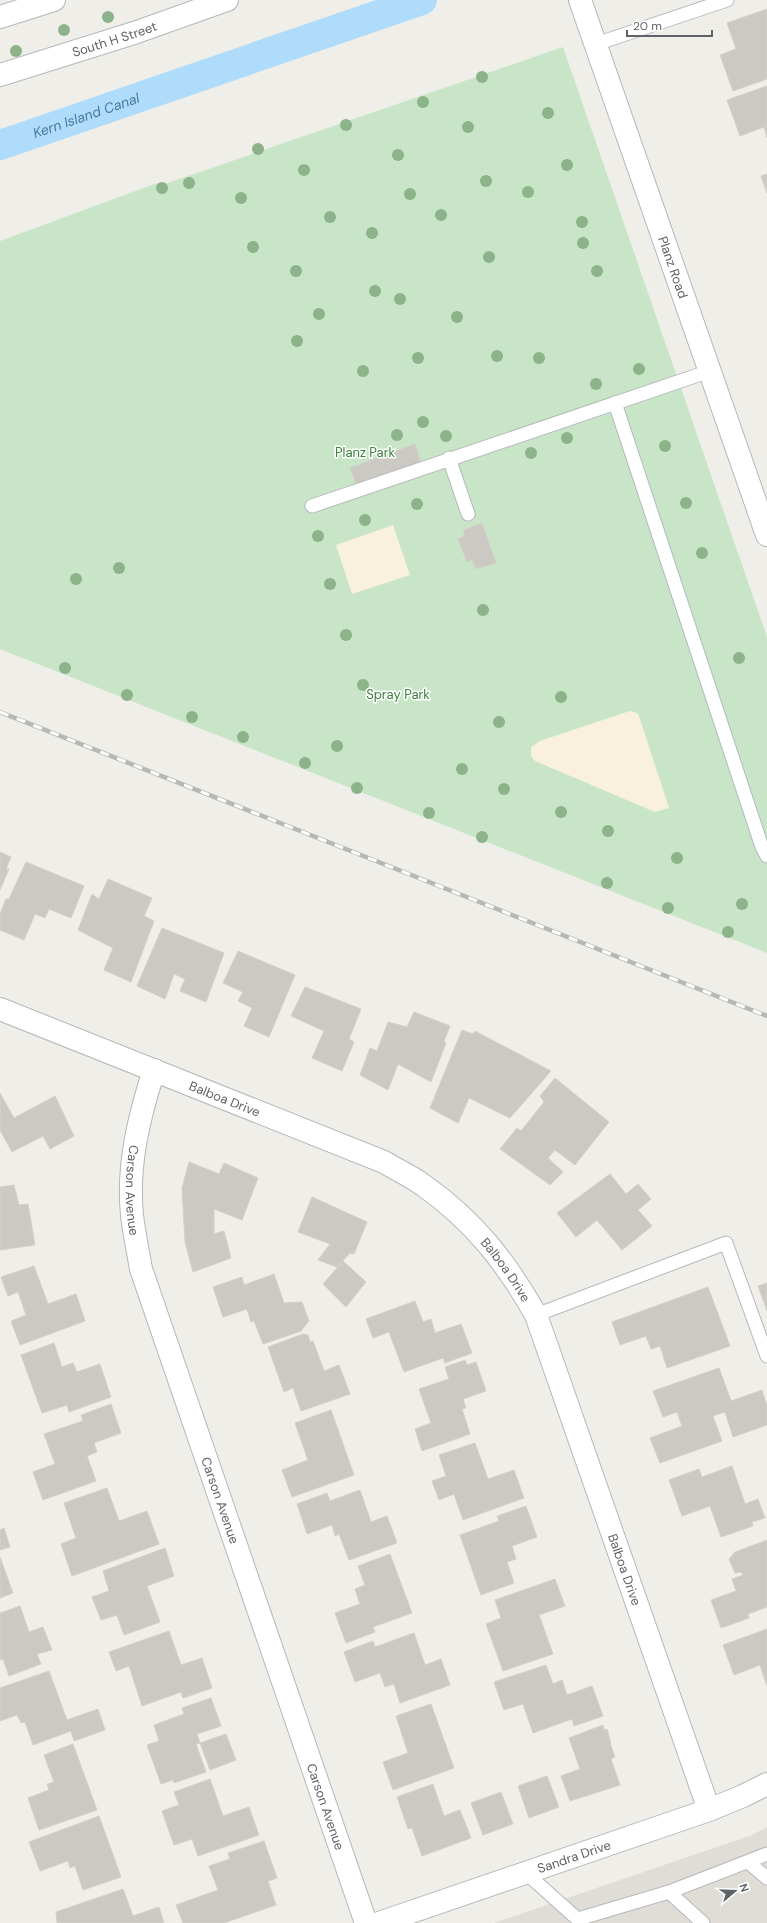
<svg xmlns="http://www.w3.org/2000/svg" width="767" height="1923" viewBox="0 0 767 1923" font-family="'DM Sans',sans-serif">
  <rect width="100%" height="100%" fill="#f0eee8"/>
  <path fill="#e0ddd7" d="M767,1827V1923H494L752,1835Z"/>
  <path fill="#c8e6c7" d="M563,47L767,637V953L0,649V241L157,183L159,186Z"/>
  <g fill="#f9f1db">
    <path d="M393,525L410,575L352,594L336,545Z"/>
    <path d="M630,711L637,713L639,716L669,808L655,812L648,809L535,761L531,756V747L540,741Z"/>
  </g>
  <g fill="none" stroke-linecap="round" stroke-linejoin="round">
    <path stroke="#afdcfa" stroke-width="30" id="s1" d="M0,145L422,0"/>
  </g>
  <g fill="#ccc9c5" stroke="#d5d0c7">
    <path d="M767,9V79L733,91L720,55L736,49L727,23Z"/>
    <path d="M767,86V138L764,127L740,136L727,100Z"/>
    <path d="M767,174V193L761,176Z"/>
    <path d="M415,444L421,463L357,486L350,468Z"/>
    <path d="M482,523L496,563L476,569L472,560L467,562L458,539L465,536L463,530Z"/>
    <path d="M0,852L11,857L6,869H9L0,890Z"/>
    <path d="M26,862L84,886L71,918L49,909L45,918L35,914L24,940L0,930V914L6,899H9Z"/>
    <path d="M108,879L152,898L144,916L154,921L131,982L104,970L113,948L78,930L92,894L99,899Z"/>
    <path d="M162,928L224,953L206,1002L180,991L185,979L174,974L165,999L137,986Z"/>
    <path d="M238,951L295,975L269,1037L244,1026L252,1008L238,1001L243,992L223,983Z"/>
    <path d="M305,987L361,1009L349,1039L354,1042L342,1071L312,1058L324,1031L291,1016Z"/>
    <path d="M414,1012L450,1026L444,1041L446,1043L431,1082L398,1064L388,1090L360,1075L370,1048L377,1051L388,1022L407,1027Z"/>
    <path d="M462,1030L473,1034L475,1031L551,1071L510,1118L469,1098L458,1123L430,1108Z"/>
    <path d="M555,1078L609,1122L575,1165L555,1150L548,1158L563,1172L550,1185L500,1149L517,1128L521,1131L544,1102L540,1096Z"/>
    <path d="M0,1093L14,1118L55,1096L74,1136L50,1149L43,1136L12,1152L0,1130Z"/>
    <path d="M189,1162L219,1174L224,1163L258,1178L242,1220L214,1209V1234L224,1231L231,1258L193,1272L185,1242L182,1188Z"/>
    <path d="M610,1174L626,1194L638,1184L651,1199L638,1210L652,1226L622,1250L597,1220L576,1237L557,1213Z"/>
    <path d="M14,1185L19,1205L28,1204L35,1245L0,1250V1187Z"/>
    <path d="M312,1197L367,1222L354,1254L350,1253L337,1267L318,1260L330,1244L298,1232Z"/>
    <path d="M343,1261L366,1282L346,1307L323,1284Z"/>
    <path d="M34,1266L48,1304L76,1294L85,1321L20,1345L11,1321L26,1315L18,1292L8,1296L1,1277Z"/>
    <path d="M274,1274L284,1303L302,1302L309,1321L301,1331L263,1344L254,1321L251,1322L247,1309L223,1317L213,1287L242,1277L244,1285Z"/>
    <path d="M767,1283V1311L758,1286Z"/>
    <path d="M708,1287L730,1346L667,1368L660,1346L651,1349L646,1336L620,1345L612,1322Z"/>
    <path d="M415,1301L423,1322L431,1319L435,1333L461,1324L472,1353L445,1363L443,1358L404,1372L389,1332L373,1338L366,1319Z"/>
    <path d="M303,1334L308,1335L310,1342L313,1341L324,1371L339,1365L350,1394L301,1411L293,1388L284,1392L268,1347Z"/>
    <path d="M54,1343L62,1367L73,1363L77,1372L100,1364L111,1397L69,1412L67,1405L42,1413L21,1355Z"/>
    <path d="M465,1360L467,1365L476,1362L486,1391L463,1399L466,1408L462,1409L470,1434L422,1451L415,1429L431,1423L419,1389L449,1379L445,1367Z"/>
    <path d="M719,1368L731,1401L762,1390L767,1406V1425L733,1437L725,1412L713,1416L722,1441L660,1463L650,1438L682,1426L677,1412L663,1417L653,1391Z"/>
    <path d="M111,1404L121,1433L94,1443L97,1452L87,1456L96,1481L43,1500L33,1472L55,1464L44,1434L83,1421L81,1415Z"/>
    <path d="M331,1410L354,1475L292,1497L282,1470L308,1460L295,1423Z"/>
    <path d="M475,1443L488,1479L514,1470L524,1498L463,1520L454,1494L439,1500L432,1481L446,1476L439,1455Z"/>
    <path d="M732,1466L745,1504L758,1499L765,1518L752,1522L753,1526L721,1537L710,1506L682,1516L669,1480L699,1469L702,1477Z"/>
    <path d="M107,1488L119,1521L147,1511L159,1544L72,1576L61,1544L76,1538L64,1503Z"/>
    <path d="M360,1490L371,1522L387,1516L397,1543L349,1560L339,1534L335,1536L332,1525L307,1534L297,1504L327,1493L330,1501Z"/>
    <path d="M526,1506L537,1537L512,1546L516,1559L507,1562L514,1583L481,1595L460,1535L499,1521L497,1516Z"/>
    <path d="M4,1528L10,1547L0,1550V1530Z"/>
    <path d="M767,1540V1607L748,1614L749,1618L721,1628L711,1600L736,1591L732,1579L743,1575L741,1572L735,1573L729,1559L735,1552Z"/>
    <path d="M165,1548L174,1576L147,1586L160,1622L124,1635L117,1615L101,1620L92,1597L109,1591L103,1571Z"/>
    <path d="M390,1554L412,1613L373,1627L375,1632L346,1643L335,1613L360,1604L355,1589L365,1585L358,1566Z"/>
    <path d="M0,1557L13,1593L0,1598Z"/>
    <path d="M555,1579L565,1606L539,1615L553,1654L503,1671L486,1624L501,1618L495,1600Z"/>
    <path d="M20,1606L29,1632L43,1627L52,1650L37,1654L41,1664L9,1676L3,1659L0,1660V1613Z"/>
    <path d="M767,1629V1686L760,1665L734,1675L723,1645Z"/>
    <path d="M169,1631L181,1665L202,1658L212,1688L183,1698L181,1692L142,1706L129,1666L116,1671L109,1652Z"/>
    <path d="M414,1633L425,1665L441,1659L450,1685L400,1703L394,1684L385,1687L380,1673L355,1682L344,1652L373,1641L375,1647Z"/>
    <path d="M546,1665L553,1684L562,1680L567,1695L592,1686L603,1716L574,1726L572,1719L533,1733L523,1704L504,1710L494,1682Z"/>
    <path d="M49,1671L67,1720L98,1709L105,1730L74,1741L71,1731L33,1745L25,1722L21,1723L17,1715L0,1721V1688Z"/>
    <path d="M211,1698L221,1726L197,1734L200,1743L196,1744L206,1772L174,1783L173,1780L161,1784L147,1745L159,1741L154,1725L184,1714L182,1708Z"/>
    <path d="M431,1704L454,1768L393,1790L383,1762L408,1753L396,1716Z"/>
    <path d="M603,1725L604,1730L607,1729L611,1743H610L615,1757L611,1759L620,1785L570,1801L561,1776L580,1769L569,1738Z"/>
    <path d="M226,1734L236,1760L210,1770L200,1743Z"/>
    <path d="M73,1744L97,1810L39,1830L28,1798L49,1790L47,1784L54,1782L44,1755Z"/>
    <path d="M547,1776L559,1807L529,1818L518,1786Z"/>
    <path d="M210,1779L223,1816L249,1807L259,1835L198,1856L192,1839L174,1845L162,1811L179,1805L174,1792Z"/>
    <path d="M433,1784L444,1816L460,1810L471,1838L422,1856L412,1828L408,1829L397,1797Z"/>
    <path d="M501,1792L513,1824L483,1835L471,1803Z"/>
    <path d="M99,1816L121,1877L83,1890L75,1866L70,1868L68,1861L40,1871L29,1842Z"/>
    <path d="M264,1841L277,1878L268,1881L276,1905L224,1923H183L176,1905L218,1890L209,1866L230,1859L228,1853Z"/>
    <path d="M123,1889L133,1916L159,1907L164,1923H57L56,1912Z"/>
  </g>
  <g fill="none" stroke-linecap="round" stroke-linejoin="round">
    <defs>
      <g id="lane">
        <path d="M596,44L727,0"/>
        <path d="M615,403L762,847L767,856"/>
        <path d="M449,458L468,514"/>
        <path d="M312,506L710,371"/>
        <path d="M536,1315L726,1243L767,1356"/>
        <path d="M748,1862L767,1878"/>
        <path d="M526,1873L582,1923"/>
        <path d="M669,1892L703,1923"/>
        <path d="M578,1919L669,1892L767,1854"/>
      </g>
      <g id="street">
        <path id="s2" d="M0,1009L384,1162C397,1170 411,1176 423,1185C474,1221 506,1262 536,1315L709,1810"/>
        <path id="s3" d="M154,1070C139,1117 127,1165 132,1215C134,1233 138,1251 141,1269L366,1923"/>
        <path id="s4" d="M379,1923L709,1810L743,1796L767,1784"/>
      </g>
      <g id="secondary">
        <path id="s5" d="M580,0L767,535"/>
        <path d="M0,17L54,0"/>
        <path id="s6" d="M0,75L134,33L227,0"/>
      </g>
    </defs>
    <use href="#lane" stroke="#b5b8bb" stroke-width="15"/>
    <use href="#street" stroke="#b5b8bb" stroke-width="24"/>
    <use href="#secondary" stroke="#b4b7bb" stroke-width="24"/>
    <use href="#lane" stroke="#fff" stroke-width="13"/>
    <use href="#street" stroke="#fff" stroke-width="22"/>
    <use href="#secondary" stroke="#fff" stroke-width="22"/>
    <defs>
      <path id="rail" d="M0,712L767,1016"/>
    </defs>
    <use href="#rail" stroke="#b6b7b7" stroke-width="4.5"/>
    <use href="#rail" stroke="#fff" stroke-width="3" stroke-dasharray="9" stroke-linecap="butt"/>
  </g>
  <g fill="#8cb389">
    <circle cx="108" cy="17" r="6"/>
    <circle cx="64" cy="30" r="6"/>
    <circle cx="16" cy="51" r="6"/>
    <circle cx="482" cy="77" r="6"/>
    <circle cx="423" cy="102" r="6"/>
    <circle cx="548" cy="113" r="6"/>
    <circle cx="346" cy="125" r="6"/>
    <circle cx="468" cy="127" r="6"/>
    <circle cx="258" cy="149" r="6"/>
    <circle cx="398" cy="155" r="6"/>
    <circle cx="567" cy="165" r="6"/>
    <circle cx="304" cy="170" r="6"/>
    <circle cx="486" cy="181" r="6"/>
    <circle cx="189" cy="183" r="6"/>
    <circle cx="162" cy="188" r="6"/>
    <circle cx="528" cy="192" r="6"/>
    <circle cx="410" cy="194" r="6"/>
    <circle cx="241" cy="198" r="6"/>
    <circle cx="441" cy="215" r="6"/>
    <circle cx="330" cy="217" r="6"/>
    <circle cx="582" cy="222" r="6"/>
    <circle cx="372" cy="233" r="6"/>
    <circle cx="583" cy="243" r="6"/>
    <circle cx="253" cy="247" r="6"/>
    <circle cx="489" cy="257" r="6"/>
    <circle cx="296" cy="271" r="6"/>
    <circle cx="597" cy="271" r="6"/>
    <circle cx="375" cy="291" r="6"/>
    <circle cx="400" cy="299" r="6"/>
    <circle cx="319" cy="314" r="6"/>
    <circle cx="457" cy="317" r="6"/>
    <circle cx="297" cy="341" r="6"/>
    <circle cx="497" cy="356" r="6"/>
    <circle cx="418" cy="358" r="6"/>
    <circle cx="539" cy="358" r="6"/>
    <circle cx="639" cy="369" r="6"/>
    <circle cx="363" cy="371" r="6"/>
    <circle cx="596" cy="384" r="6"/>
    <circle cx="423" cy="422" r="6"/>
    <circle cx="397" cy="435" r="6"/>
    <circle cx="446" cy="436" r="6"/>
    <circle cx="567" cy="438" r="6"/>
    <circle cx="665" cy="446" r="6"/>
    <circle cx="531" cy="453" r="6"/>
    <circle cx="686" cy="503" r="6"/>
    <circle cx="417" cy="504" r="6"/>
    <circle cx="365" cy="520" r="6"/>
    <circle cx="318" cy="536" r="6"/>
    <circle cx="702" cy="553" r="6"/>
    <circle cx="119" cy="568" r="6"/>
    <circle cx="76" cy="579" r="6"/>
    <circle cx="330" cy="584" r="6"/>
    <circle cx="483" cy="610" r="6"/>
    <circle cx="346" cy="635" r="6"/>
    <circle cx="739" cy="658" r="6"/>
    <circle cx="65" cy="668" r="6"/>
    <circle cx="363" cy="685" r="6"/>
    <circle cx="127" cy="695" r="6"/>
    <circle cx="561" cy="697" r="6"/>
    <circle cx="192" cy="717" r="6"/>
    <circle cx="499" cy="722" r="6"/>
    <circle cx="243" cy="737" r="6"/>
    <circle cx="337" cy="746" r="6"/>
    <circle cx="305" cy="763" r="6"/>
    <circle cx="462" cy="769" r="6"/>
    <circle cx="357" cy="788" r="6"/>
    <circle cx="504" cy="789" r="6"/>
    <circle cx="561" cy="812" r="6"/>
    <circle cx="429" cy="813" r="6"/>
    <circle cx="608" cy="831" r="6"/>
    <circle cx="482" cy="837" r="6"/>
    <circle cx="677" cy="858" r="6"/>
    <circle cx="607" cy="883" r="6"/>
    <circle cx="742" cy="904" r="6"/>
    <circle cx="668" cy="908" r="6"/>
    <circle cx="728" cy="932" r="6"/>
  </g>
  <g text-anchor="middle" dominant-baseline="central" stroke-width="3" stroke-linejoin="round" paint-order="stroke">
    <g font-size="13" fill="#5f6367" stroke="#fff">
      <text stroke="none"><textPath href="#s6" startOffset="120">South H Street</textPath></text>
      <text stroke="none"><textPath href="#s5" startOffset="283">Planz Road</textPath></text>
      <text stroke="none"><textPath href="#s2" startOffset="242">Balboa Drive</textPath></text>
      <text stroke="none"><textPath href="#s3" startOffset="123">Carson Avenue</textPath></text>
      <text stroke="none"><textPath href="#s2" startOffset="578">Balboa Drive</textPath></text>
      <text stroke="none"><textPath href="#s3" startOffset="447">Carson Avenue</textPath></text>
      <text stroke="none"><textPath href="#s2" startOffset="902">Balboa Drive</textPath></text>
      <text stroke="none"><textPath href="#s3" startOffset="771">Carson Avenue</textPath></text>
      <text stroke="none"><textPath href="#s4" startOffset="206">Sandra Drive</textPath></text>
    </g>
    <g font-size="13" fill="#3b823c" stroke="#fff">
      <text x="365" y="452">Planz Park</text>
      <text x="398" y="694">Spray Park</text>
    </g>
    <g font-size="14" font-style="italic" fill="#4878a3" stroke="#fff">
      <text stroke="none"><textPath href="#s1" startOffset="91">Kern Island Canal</textPath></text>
    </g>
  </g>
  <g transform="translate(735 1891) rotate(71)" stroke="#ffffff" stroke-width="3" paint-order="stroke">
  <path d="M0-3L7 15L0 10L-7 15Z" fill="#5f6367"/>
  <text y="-6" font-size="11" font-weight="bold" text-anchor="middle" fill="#5f6367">N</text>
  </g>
  <path d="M627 30v6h85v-6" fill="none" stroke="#5f6367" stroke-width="2"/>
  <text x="633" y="30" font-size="12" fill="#5f6367" stroke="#ffffff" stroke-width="3" paint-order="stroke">20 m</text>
</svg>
